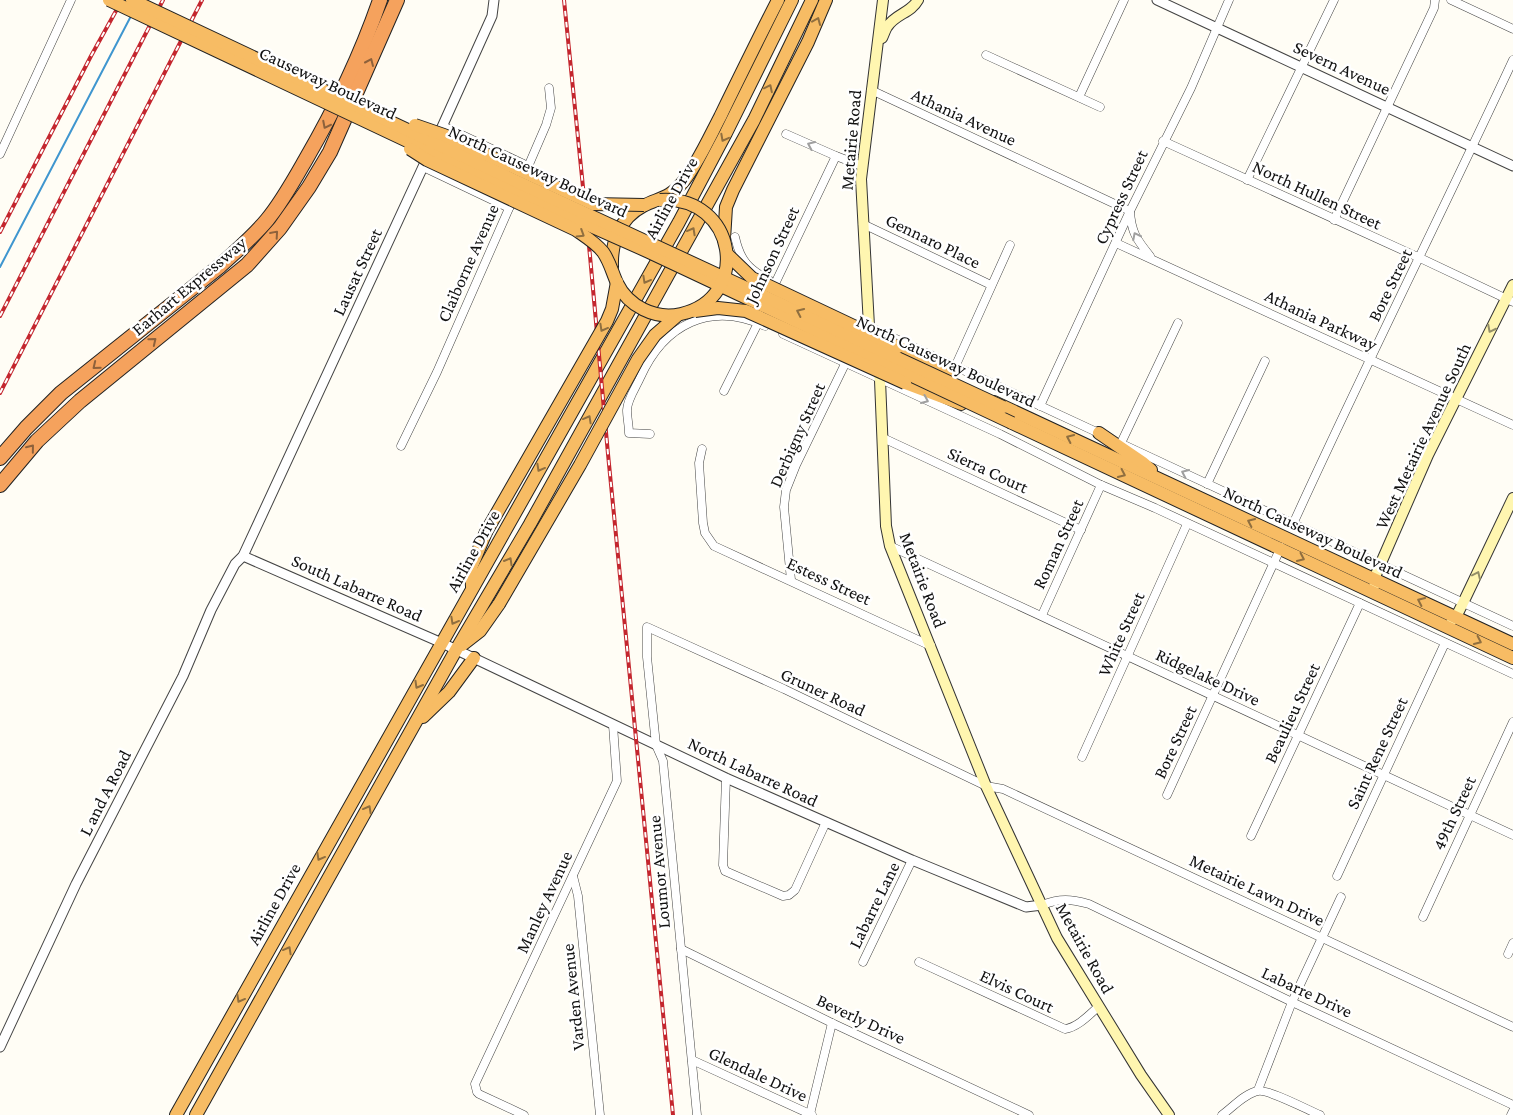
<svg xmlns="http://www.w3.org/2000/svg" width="1513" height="1115" viewBox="0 0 1513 1115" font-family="'Crimson Pro',serif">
  <rect width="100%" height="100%" fill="#fffdf5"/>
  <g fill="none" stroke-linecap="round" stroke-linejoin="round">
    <path stroke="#3f96cf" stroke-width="2" d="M0,267L131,16"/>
    <defs>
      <g id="minor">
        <path d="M1451,0L1513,29"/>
        <path d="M986,55L1100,107"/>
        <path d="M871,90L1130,211C1131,232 1137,240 1150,256"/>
        <path d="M1079,97L1124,0"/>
        <path d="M443,126L528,166"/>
        <path d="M786,134L836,156L862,166"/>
        <path d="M1163,141L1420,258L1513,302"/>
        <path d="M0,154L71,0"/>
        <path d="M423,167L509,208"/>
        <path d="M524,176L546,125L551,108L549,88"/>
        <path d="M1247,180L1334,0"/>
        <path d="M1334,220L1434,8L1435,0"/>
        <path d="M863,224L991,285"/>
        <path d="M735,237C740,260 748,269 769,280"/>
        <path d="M1116,243L1513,425"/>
        <path d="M772,290L836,156"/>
        <path d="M866,325L1103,435"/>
        <path d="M783,334L1000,434L1101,485L1155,508L1513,674"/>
        <path d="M955,367L1010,245"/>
        <path d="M724,391L760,319"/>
        <path d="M1040,406L1130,211L1191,88L1229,0"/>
        <path d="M650,434L629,433C629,426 627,417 627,410C627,400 636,387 640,378C664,324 710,301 765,326"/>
        <path d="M883,438L1081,530"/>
        <path d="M1121,443L1178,323"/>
        <path d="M1124,445L1513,626"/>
        <path d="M401,446L437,372L514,197"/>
        <path d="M702,449L699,463L703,523L705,533L714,546L931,646"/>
        <path d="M1207,484L1265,361"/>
        <path d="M1293,524C1364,368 1441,215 1513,60"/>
        <path d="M890,546L1513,835"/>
        <path d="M791,580L784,507L786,490L796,465L845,364"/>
        <path d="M1042,615L1101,485"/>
        <path d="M1082,757L1187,524"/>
        <path d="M726,778L723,865L725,871L783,896L789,895L795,890L826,822"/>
        <path d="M1167,795L1281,547"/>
        <path d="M1251,836L1360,603"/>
        <path d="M573,876L578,896L600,1115"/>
        <path d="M1337,876L1445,643"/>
        <path d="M1042,905C1060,898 1071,899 1089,904L1292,1002L1513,1105"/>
        <path d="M1423,917L1513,722"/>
        <path d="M681,949L832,1023L1029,1115"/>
        <path d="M1508,954L1513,943"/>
        <path d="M863,962L912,860"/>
        <path d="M919,962L1065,1029C1078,1027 1089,1015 1098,1007"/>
        <path d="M692,1060L812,1115"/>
        <path d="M1258,1090L1292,1002L1341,897"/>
        <path d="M810,1114L832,1023"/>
        <path d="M524,1115L479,1094L477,1092L475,1084L617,781L613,725"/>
        <path d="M697,1115L663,761L656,745L647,657V627L784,689L986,786L1003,789L1513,1027"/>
        <path d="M1222,1115C1232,1108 1245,1093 1258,1091C1268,1089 1308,1110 1320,1115"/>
        <path d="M1511,1115L1513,1111"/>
      </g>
      <g id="tertiary">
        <path d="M1157,0L1513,166"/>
        <path d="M437,138L492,16L494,0"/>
        <path d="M243,556L442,643L726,778L912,860L1026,907L1042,905"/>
        <path d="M0,1047L76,884L183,676L211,610L235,564L243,556L428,156"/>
      </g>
      <g id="secondary">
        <path d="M882,38C884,34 885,30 887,27C895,14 911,13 918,0"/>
        <path d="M872,340L869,326L861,179L883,0"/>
        <path d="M877,366L880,380L886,526L890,546L986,786L1057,938L1141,1075L1169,1115"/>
        <path d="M1375,585L1374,579L1428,455L1513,285"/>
        <path d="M1452,620L1456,617L1463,603L1513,498"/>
      </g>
      <g id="trunk">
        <path d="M724,240L726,207L733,190L808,42L826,0"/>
        <path d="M612,267C611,242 620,218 643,206C659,198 670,198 682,183C696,167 710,136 720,117C739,78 758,39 778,0"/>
        <path d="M898,347L948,376"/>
        <path d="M905,383L961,404"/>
        <path d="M994,402L1513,644"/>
        <path d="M1012,423L1513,658"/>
        <path d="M1099,433L1143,463L1151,470"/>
        <path d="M472,587L471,568L486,532"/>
        <path d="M462,645L480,631L499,604"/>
        <path d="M423,717L449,692L474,658"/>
        <path d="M176,1115L679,222L726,133L792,0"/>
        <path d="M196,1115L456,650L530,524L754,120L812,0"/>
      </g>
      <g id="motorway">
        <path d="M0,458L26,428L61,393L220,266C236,251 253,237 267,220C282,202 294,180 306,159C335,109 361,55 380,0"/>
        <path d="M0,485L37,441L80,401L247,265L280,228L309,187L330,152L397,0"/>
      </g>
    </defs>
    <use href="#minor" stroke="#444" stroke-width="9"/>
    <use href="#tertiary" stroke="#444" stroke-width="11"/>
    <use href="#secondary" stroke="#333" stroke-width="12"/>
    <use href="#trunk" stroke="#222" stroke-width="14"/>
    <use href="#motorway" stroke="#222" stroke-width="16"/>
    <use href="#minor" stroke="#fff" stroke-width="8"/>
    <use href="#tertiary" stroke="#fff" stroke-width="9"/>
    <use href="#secondary" stroke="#fff6b0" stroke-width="10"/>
    <use href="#trunk" stroke="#f7bc64" stroke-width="12"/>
    <use href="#motorway" stroke="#f5a25d" stroke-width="14"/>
    <defs>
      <g id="rail">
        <path d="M564,0L590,256L608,454L673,1115"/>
        <path d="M0,232L91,56L122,0"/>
        <path d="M0,316L163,0"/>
        <path d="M0,393L202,0"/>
      </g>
    </defs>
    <use href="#rail" stroke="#c4262e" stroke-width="4"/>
    <use href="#rail" stroke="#fff" stroke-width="2" stroke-dasharray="5.5" stroke-linecap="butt"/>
    <defs>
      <g id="trunk-bridge">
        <path d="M109,0L530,199L649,252L1012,423"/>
        <path d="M132,0L535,190L1003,407"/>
        <path d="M415,125L444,135L593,204L644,205"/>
        <path d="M410,149L427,160L576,230C586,237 596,243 603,252C610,262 612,272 617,283C628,306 655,320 681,314C752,298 737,195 660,200"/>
        <path d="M727,254L752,278L898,347"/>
        <path d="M695,311L718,308L746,311L905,383"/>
        <path d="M486,532L607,321L612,309L617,282"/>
        <path d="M499,604L580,465L638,359L655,335L678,315"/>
      </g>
    </defs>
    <use href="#trunk-bridge" stroke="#222" stroke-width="14" stroke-linecap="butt"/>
    <use href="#trunk-bridge" stroke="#f7bc64" stroke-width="12"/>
  </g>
  <defs><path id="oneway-chevron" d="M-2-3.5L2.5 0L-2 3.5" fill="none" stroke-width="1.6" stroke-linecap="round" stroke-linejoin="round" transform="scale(1.25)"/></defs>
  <g stroke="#906f3f">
    <use href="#oneway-chevron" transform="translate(817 21) rotate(-67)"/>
    <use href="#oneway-chevron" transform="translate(769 88) rotate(-64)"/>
    <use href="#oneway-chevron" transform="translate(724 138) rotate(118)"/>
    <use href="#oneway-chevron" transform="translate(692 231) rotate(-61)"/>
    <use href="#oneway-chevron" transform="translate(581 234) rotate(32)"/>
    <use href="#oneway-chevron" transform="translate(646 280) rotate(119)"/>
    <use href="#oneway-chevron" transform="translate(800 312) rotate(-155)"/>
    <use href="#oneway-chevron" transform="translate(603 328) rotate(119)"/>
    <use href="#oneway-chevron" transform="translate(588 419) rotate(-61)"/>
    <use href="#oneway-chevron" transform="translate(1070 438) rotate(-155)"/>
    <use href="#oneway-chevron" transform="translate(540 468) rotate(119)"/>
    <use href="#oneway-chevron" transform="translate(1122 474) rotate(25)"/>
    <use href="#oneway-chevron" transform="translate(1251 522) rotate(-155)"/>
    <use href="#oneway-chevron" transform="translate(1301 558) rotate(25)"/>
    <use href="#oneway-chevron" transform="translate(509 561) rotate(-60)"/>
    <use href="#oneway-chevron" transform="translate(1421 601) rotate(-155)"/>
    <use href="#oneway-chevron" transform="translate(454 621) rotate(119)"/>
    <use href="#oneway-chevron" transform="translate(1478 641) rotate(25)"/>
    <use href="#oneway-chevron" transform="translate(418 685) rotate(120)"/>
    <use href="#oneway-chevron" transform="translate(368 809) rotate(-61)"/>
    <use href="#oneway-chevron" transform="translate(320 857) rotate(119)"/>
    <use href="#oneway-chevron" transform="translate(288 950) rotate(-61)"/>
    <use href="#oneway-chevron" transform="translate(240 999) rotate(119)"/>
  </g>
  <g stroke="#8e613b">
    <use href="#oneway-chevron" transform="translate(370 62) rotate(-66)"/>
    <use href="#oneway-chevron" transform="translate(326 125) rotate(117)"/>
    <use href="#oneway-chevron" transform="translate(275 234) rotate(-49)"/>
    <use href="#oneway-chevron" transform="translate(153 341) rotate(-39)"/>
    <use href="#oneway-chevron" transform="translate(96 366) rotate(141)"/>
    <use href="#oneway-chevron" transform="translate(31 448) rotate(-51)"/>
  </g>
  <g stroke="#a0a0a0">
    <use href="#oneway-chevron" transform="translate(811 145) rotate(-156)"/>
    <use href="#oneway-chevron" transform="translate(1136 236) rotate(-117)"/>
    <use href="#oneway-chevron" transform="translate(925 400) rotate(24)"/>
    <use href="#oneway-chevron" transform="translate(1185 473) rotate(-155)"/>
  </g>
  <g stroke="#948f68">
    <use href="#oneway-chevron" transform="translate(1491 329) rotate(117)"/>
    <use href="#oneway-chevron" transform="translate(1477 575) rotate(-65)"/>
  </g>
  <g text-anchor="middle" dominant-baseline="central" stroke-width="5" stroke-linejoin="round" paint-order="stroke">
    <g font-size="18" fill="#111" stroke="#fff">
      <text transform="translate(1342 68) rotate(25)">Severn Avenue</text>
      <text transform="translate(328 83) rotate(25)">Causeway Boulevard</text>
      <text transform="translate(964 117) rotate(25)">Athania Avenue</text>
      <text transform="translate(851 140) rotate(-85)">Metairie Road</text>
      <text transform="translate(538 171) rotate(25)">North Causeway Boulevard</text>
      <text transform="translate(1317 195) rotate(25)">North Hullen Street</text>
      <text transform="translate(1121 197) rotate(-65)">Cypress Street</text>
      <text transform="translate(671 198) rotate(-61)">Airline Drive</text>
      <text transform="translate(933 241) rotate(26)">Gennaro Place</text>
      <text transform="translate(772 255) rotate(-65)">Johnson Street</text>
      <text transform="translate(468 263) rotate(-66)">Claiborne Avenue</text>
      <text transform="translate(357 272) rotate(-65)">Lausat Street</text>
      <text transform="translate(1390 285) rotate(-64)">Bore Street</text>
      <text transform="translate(189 286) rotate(-40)">Earhart Expressway</text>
      <text transform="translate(1321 320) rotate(25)">Athania Parkway</text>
      <text transform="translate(946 361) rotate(25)">North Causeway Boulevard</text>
      <text transform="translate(797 435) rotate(-66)">Derbigny Street</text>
      <text transform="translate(1423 436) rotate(-65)">West Metairie Avenue South</text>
      <text transform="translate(988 470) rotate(25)">Sierra Court</text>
      <text transform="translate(1313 532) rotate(25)">North Causeway Boulevard</text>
      <text transform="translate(1058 544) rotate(-65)">Roman Street</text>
      <text transform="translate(473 551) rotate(-61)">Airline Drive</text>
      <text transform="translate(923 580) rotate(69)">Metairie Road</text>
      <text transform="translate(829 581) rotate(25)">Estess Street</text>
      <text transform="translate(357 588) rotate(24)">South Labarre Road</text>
      <text transform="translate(1121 634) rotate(-66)">White Street</text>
      <text transform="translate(1208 677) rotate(25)">Ridgelake Drive</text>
      <text transform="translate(823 692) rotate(25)">Gruner Road</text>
      <text transform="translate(1292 713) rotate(-65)">Beaulieu Street</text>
      <text transform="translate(1175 742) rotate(-65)">Bore Street</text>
      <text transform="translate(1377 753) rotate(-65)">Saint Rene Street</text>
      <text transform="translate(753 772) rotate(25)">North Labarre Road</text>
      <text transform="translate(105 793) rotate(-63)">L and A Road</text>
      <text transform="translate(1454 813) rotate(-65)">49th Street</text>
      <text transform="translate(659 872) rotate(-95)">Loumor Avenue</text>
      <text transform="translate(1257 890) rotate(25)">Metairie Lawn Drive</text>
      <text transform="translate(544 902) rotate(-65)">Manley Avenue</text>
      <text transform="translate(274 904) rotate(-61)">Airline Drive</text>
      <text transform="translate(874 905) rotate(-64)">Labarre Lane</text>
      <text transform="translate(1085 948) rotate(61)">Metairie Road</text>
      <text transform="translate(1017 991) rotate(25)">Elvis Court</text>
      <text transform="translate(1307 992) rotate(25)">Labarre Drive</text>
      <text transform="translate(573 997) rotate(-96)">Varden Avenue</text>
      <text transform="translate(861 1019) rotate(25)">Beverly Drive</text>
      <text transform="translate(758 1074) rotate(25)">Glendale Drive</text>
    </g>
  </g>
</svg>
